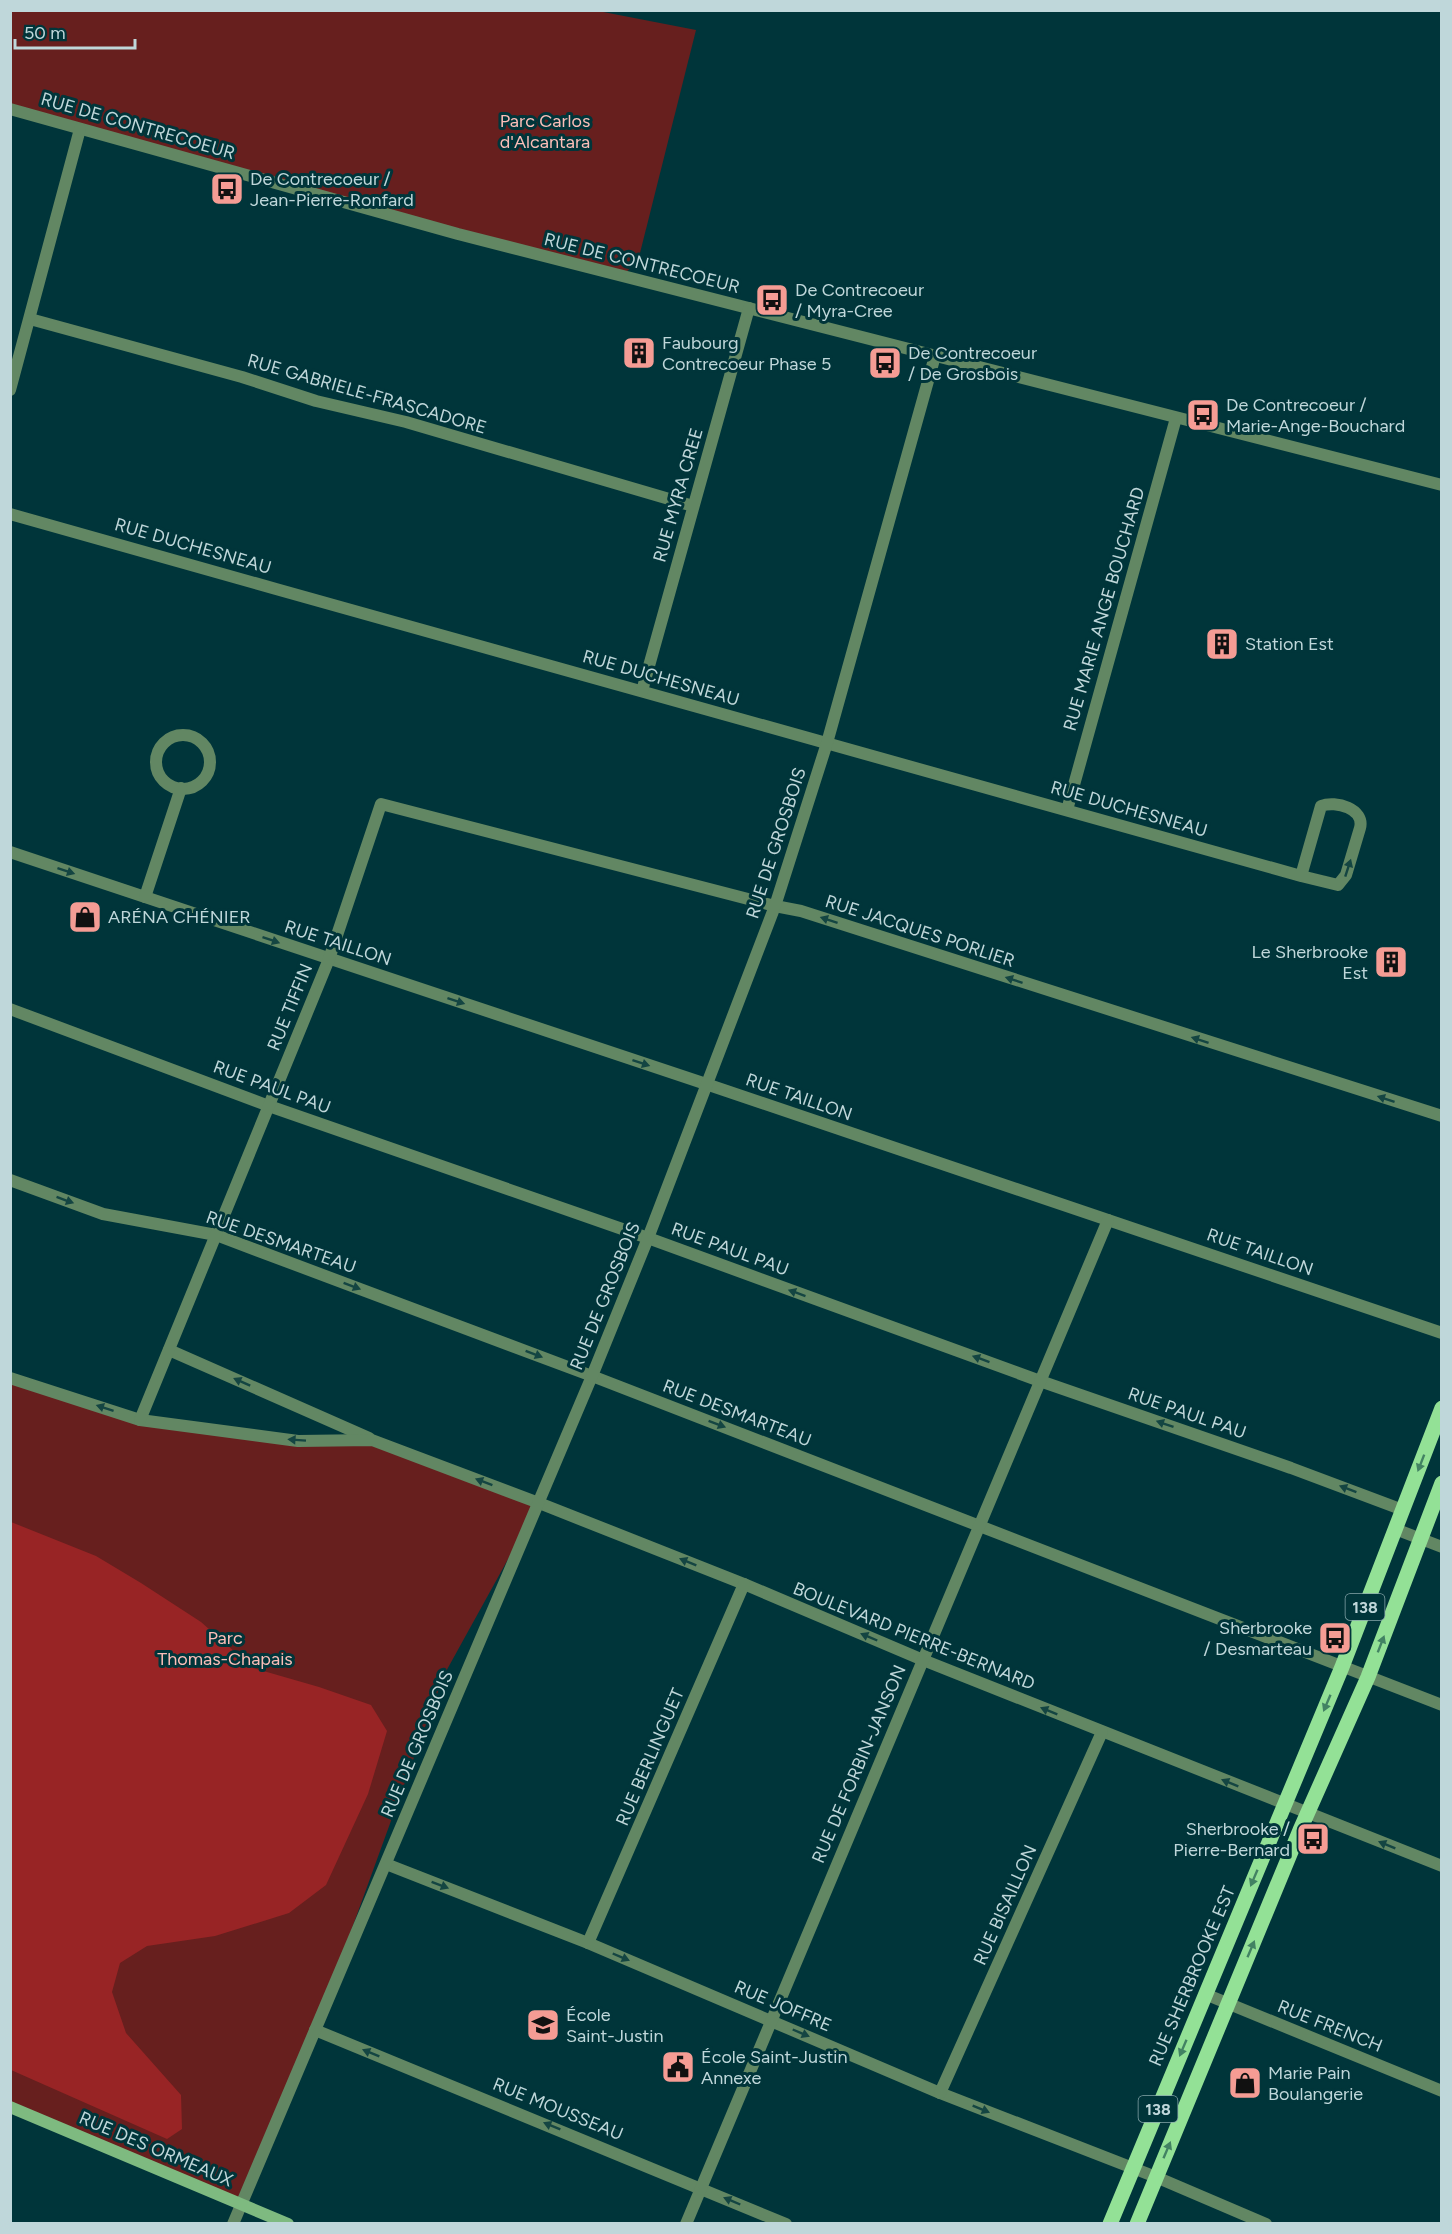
<svg xmlns="http://www.w3.org/2000/svg" width="1452" height="2234" viewBox="0 0 1452 2234" font-family="Figtree,sans-serif">
  <rect width="100%" height="100%" fill="#00353a"/>
  <g fill="#671f1e">
    <path d="M593,10L696,30L638,261L622,276L11,109L10,11Z"/>
    <path d="M11,1378L140,1420L298,1441L372,1440L539,1503L444,1675L315,2030L242,2204L11,2103Z"/>
  </g>
  <path fill="#982425" d="M11,1522L96,1556L141,1583L201,1622L253,1668L319,1687L371,1705L387,1731L368,1794L326,1885L289,1913L215,1936L147,1946L120,1963L112,1992L126,2033L181,2095L182,2129L167,2139L11,2070Z"/>
  <g fill="none" stroke-linecap="round" stroke-linejoin="round">
    <g stroke="#628763" stroke-width="12">
      <path d="M10,109L458,234L1442,485"/>
      <path d="M30,319L242,377L316,401L406,422L693,506"/>
      <path d="M10,390L80,129"/>
      <path d="M10,514L276,589L1301,876L1338,885L1346,875L1360,828C1365,809 1336,800 1321,806L1301,876"/>
      <path d="M642,691L749,308"/>
      <circle cx="183" cy="762" r="27"/>
      <path d="M1067,810L1176,418"/>
      <path d="M10,852L706,1084L1442,1333"/>
      <path d="M145,897L181,788"/>
      <path d="M10,1009L269,1106L648,1238L1040,1381L1291,1468L1403,1510"/>
      <path d="M10,1180L103,1214L216,1235L592,1376L1442,1705"/>
      <path d="M169,1350L369,1438"/>
      <path d="M10,1378L140,1420L298,1441L372,1440L539,1503L744,1584L923,1660L1442,1866"/>
      <path d="M140,1420L329,959L381,804L775,906L801,911L1442,1116"/>
      <path d="M1395,1529L1442,1547"/>
      <path d="M386,1864L588,1943L940,2093L1156,2177L1266,2224"/>
      <path d="M588,1943L744,1584"/>
      <path d="M1205,1994L1442,2091"/>
      <path d="M315,2030L786,2224"/>
      <path d="M940,2093L1102,1732"/>
      <path d="M233,2224L592,1376L648,1238L775,906L827,743L935,356"/>
      <path d="M686,2224L1108,1220"/>
    </g>
    <path stroke="#7eba80" stroke-width="12" d="M10,2107L288,2224"/>
    <g stroke="#93e196" stroke-width="15">
      <path d="M1110,2224L1342,1667L1442,1408"/>
      <path d="M1137,2224L1300,1830L1368,1677L1442,1483"/>
    </g>
  </g>
  <defs><path id="oneway-solid" d="M-6-.8H1V-3.2L6.5 0L1 3.2V.8H-6Z" transform="scale(1.5)"/></defs>
  <g fill="#144542">
    <use href="#oneway-solid" transform="translate(1348 868) rotate(-72)"/>
    <use href="#oneway-solid" transform="translate(66 871) rotate(18)"/>
    <use href="#oneway-solid" transform="translate(829 920) rotate(-162)"/>
    <use href="#oneway-solid" transform="translate(271 940) rotate(19)"/>
    <use href="#oneway-solid" transform="translate(1014 980) rotate(-162)"/>
    <use href="#oneway-solid" transform="translate(456 1001) rotate(18)"/>
    <use href="#oneway-solid" transform="translate(1200 1040) rotate(-162)"/>
    <use href="#oneway-solid" transform="translate(641 1063) rotate(18)"/>
    <use href="#oneway-solid" transform="translate(1386 1099) rotate(-162)"/>
    <use href="#oneway-solid" transform="translate(65 1200) rotate(20)"/>
    <use href="#oneway-solid" transform="translate(352 1286) rotate(21)"/>
    <use href="#oneway-solid" transform="translate(797 1293) rotate(-160)"/>
    <use href="#oneway-solid" transform="translate(534 1354) rotate(21)"/>
    <use href="#oneway-solid" transform="translate(981 1359) rotate(-160)"/>
    <use href="#oneway-solid" transform="translate(242 1382) rotate(-156)"/>
    <use href="#oneway-solid" transform="translate(105 1408) rotate(-162)"/>
    <use href="#oneway-solid" transform="translate(717 1424) rotate(21)"/>
    <use href="#oneway-solid" transform="translate(1165 1424) rotate(-161)"/>
    <use href="#oneway-solid" transform="translate(297 1440) rotate(-176)"/>
    <use href="#oneway-solid" transform="translate(484 1482) rotate(-159)"/>
    <use href="#oneway-solid" transform="translate(1348 1489) rotate(-159)"/>
    <use href="#oneway-solid" transform="translate(688 1562) rotate(-158)"/>
    <use href="#oneway-solid" transform="translate(869 1637) rotate(-157)"/>
    <use href="#oneway-solid" transform="translate(1049 1711) rotate(-158)"/>
    <use href="#oneway-solid" transform="translate(1230 1783) rotate(-158)"/>
    <use href="#oneway-solid" transform="translate(1387 1845) rotate(-158)"/>
    <use href="#oneway-solid" transform="translate(440 1885) rotate(21)"/>
    <use href="#oneway-solid" transform="translate(621 1957) rotate(23)"/>
    <use href="#oneway-solid" transform="translate(801 2033) rotate(23)"/>
    <use href="#oneway-solid" transform="translate(371 2053) rotate(-158)"/>
    <use href="#oneway-solid" transform="translate(981 2109) rotate(22)"/>
    <use href="#oneway-solid" transform="translate(552 2126) rotate(-158)"/>
    <use href="#oneway-solid" transform="translate(732 2201) rotate(-157)"/>
  </g>
  <g fill="#428263">
    <use href="#oneway-solid" transform="translate(1421 1463) rotate(111)"/>
    <use href="#oneway-solid" transform="translate(1381 1644) rotate(-69)"/>
    <use href="#oneway-solid" transform="translate(1327 1703) rotate(113)"/>
    <use href="#oneway-solid" transform="translate(1254 1878) rotate(113)"/>
    <use href="#oneway-solid" transform="translate(1251 1949) rotate(-67)"/>
    <use href="#oneway-solid" transform="translate(1183 2048) rotate(113)"/>
    <use href="#oneway-solid" transform="translate(1167 2150) rotate(-67)"/>
  </g>
  <defs>
    <symbol id="bus-square" viewBox="-11 -11 22 22"><rect x="-9" y="-9" width="18" height="18" rx="4" fill="#f59c94" stroke="#00353a"/><path d="M-5-6H5V4H4V6H2V4H-2V6H-4V4H-5ZM-3.5-4V0h7V-4ZM-3.5 1.2v1.5H-2V1.2ZM2 1.2v1.5H3.5V1.2Z" fill="#111"/></symbol>
    <symbol id="building-square" viewBox="-11 -11 22 22"><rect x="-9" y="-9" width="18" height="18" rx="4" fill="#f59c94" stroke="#00353a"/><path d="M-4-6H4V6H1V3H-1V6H-4ZM-2.5-4.3h1.7v1.8h-1.7ZM.8-4.3h1.7v1.8H.8ZM-2.5-1h1.7V.8h-1.7ZM.8-1h1.7V.8H.8Z" fill="#111"/></symbol>
    <symbol id="shop-square" viewBox="-11 -11 22 22"><rect x="-9" y="-9" width="18" height="18" rx="4" fill="#f59c94" stroke="#00353a"/><path d="M-5-2.5h2.3a2.7 3.5 0 0 1 5.4 0H5L5.5 6h-11ZM-1.5-2.5h3a1.5 2.3 0 0 0-3 0Z" fill="#111"/></symbol>
    <symbol id="school-square" viewBox="-11 -11 22 22"><rect x="-9" y="-9" width="18" height="18" rx="4" fill="#f59c94" stroke="#00353a"/><path d="M0-5L7-2L0 1L-7-2ZM-4 1L0 2.5L4 1V4Q0 6-4 4Z" fill="#111"/></symbol>
    <symbol id="civic-square" viewBox="-11 -11 22 22"><rect x="-9" y="-9" width="18" height="18" rx="4" fill="#f59c94" stroke="#00353a"/><path d="M-.6-6.5H3V-4.5H.6V-3L4-1V1h2V6H-6V1h2V-1L-.6-3ZM-1.2 2.5V6h2.4V2.5Z" fill="#111"/></symbol>
  </defs>
  <g fill-rule="evenodd">
    <use href="#bus-square" x="208" y="170" width="38" height="38"/>
    <use href="#bus-square" x="753" y="281" width="38" height="38"/>
    <use href="#building-square" x="620" y="334" width="38" height="38"/>
    <use href="#bus-square" x="866" y="344" width="38" height="38"/>
    <use href="#bus-square" x="1184" y="396" width="38" height="38"/>
    <use href="#building-square" x="1203" y="625" width="38" height="38"/>
    <use href="#shop-square" x="66" y="898" width="38" height="38"/>
    <use href="#building-square" x="1372" y="943" width="38" height="38"/>
    <use href="#bus-square" x="1316" y="1619" width="38" height="38"/>
    <use href="#bus-square" x="1294" y="1820" width="38" height="38"/>
    <use href="#school-square" x="524" y="2006" width="38" height="38"/>
    <use href="#civic-square" x="659" y="2048" width="38" height="38"/>
    <use href="#shop-square" x="1226" y="2064" width="38" height="38"/>
  </g>
  <g text-anchor="middle" dominant-baseline="central" stroke-width="6" stroke-linejoin="round" paint-order="stroke">
    <g fill="#00353a" stroke="#86a6aa" stroke-width="1.5">
      <rect x="1345.5" y="1594" width="39" height="26" rx="4.5"/>
      <rect x="1138.5" y="2096" width="39" height="26" rx="4.5"/>
    </g>
    <g font-size="16" font-weight="bold" fill="#bfd7da">
      <text x="1365" y="1607">138</text>
      <text x="1158" y="2109">138</text>
    </g>
    <g font-size="18" fill="#fcbeb8" stroke="#00353a">
      <text x="545" y="121">Parc Carlos<tspan x="545" dy="21">d'Alcantara</tspan></text>
      <text x="225" y="1638">Parc<tspan x="225" dy="21">Thomas-Chapais</tspan></text>
    </g>
    <g font-size="18" fill="#bfd7da" stroke="#00353a">
      <text transform="translate(138 126) rotate(16)">RUE DE CONTRECOEUR</text>
      <text transform="translate(642 263) rotate(14)">RUE DE CONTRECOEUR</text>
      <text transform="translate(367 394) rotate(16)">RUE GABRIELE-FRASCADORE</text>
      <text transform="translate(678 495) rotate(-74)">RUE MYRA CREE</text>
      <text transform="translate(193 546) rotate(16)">RUE DUCHESNEAU</text>
      <text transform="translate(1104 609) rotate(-74)">RUE MARIE ANGE BOUCHARD</text>
      <text transform="translate(661 678) rotate(16)">RUE DUCHESNEAU</text>
      <text transform="translate(1129 809) rotate(16)">RUE DUCHESNEAU</text>
      <text transform="translate(776 843) rotate(-72)">RUE DE GROSBOIS</text>
      <text transform="translate(920 931) rotate(18)">RUE JACQUES PORLIER</text>
      <text transform="translate(338 943) rotate(18)">RUE TAILLON</text>
      <text transform="translate(290 1007) rotate(-68)">RUE TIFFIN</text>
      <text transform="translate(272 1087) rotate(20)">RUE PAUL PAU</text>
      <text transform="translate(799 1097) rotate(19)">RUE TAILLON</text>
      <text transform="translate(281 1242) rotate(19)">RUE DESMARTEAU</text>
      <text transform="translate(730 1249) rotate(20)">RUE PAUL PAU</text>
      <text transform="translate(1260 1252) rotate(19)">RUE TAILLON</text>
      <text transform="translate(605 1296) rotate(-68)">RUE DE GROSBOIS</text>
      <text transform="translate(737 1413) rotate(21)">RUE DESMARTEAU</text>
      <text transform="translate(1187 1413) rotate(19)">RUE PAUL PAU</text>
      <text transform="translate(914 1636) rotate(22)">BOULEVARD PIERRE-BERNARD</text>
      <text transform="translate(417 1744) rotate(-67)">RUE DE GROSBOIS</text>
      <text transform="translate(650 1757) rotate(-67)">RUE BERLINGUET</text>
      <text transform="translate(859 1764) rotate(-67)">RUE DE FORBIN-JANSON</text>
      <text transform="translate(1005 1905) rotate(-66)">RUE BISAILLON</text>
      <text transform="translate(1192 1976) rotate(-67)">RUE SHERBROOKE EST</text>
      <text transform="translate(783 2006) rotate(23)">RUE JOFFRE</text>
      <text transform="translate(1330 2026) rotate(22)">RUE FRENCH</text>
      <text transform="translate(558 2109) rotate(22)">RUE MOUSSEAU</text>
      <text transform="translate(156 2149) rotate(23)">RUE DES ORMEAUX</text>
    </g>
    <g font-size="18" fill="#bfd7da" stroke="#00353a" text-anchor="start">
      <text x="250" y="179">De Contrecoeur /<tspan x="250" dy="21">Jean-Pierre-Ronfard</tspan></text>
      <text x="795" y="290">De Contrecoeur<tspan x="795" dy="21">/ Myra-Cree</tspan></text>
      <text x="662" y="343">Faubourg<tspan x="662" dy="21">Contrecoeur Phase 5</tspan></text>
      <text x="908" y="353">De Contrecoeur<tspan x="908" dy="21">/ De Grosbois</tspan></text>
      <text x="1226" y="405">De Contrecoeur /<tspan x="1226" dy="21">Marie-Ange-Bouchard</tspan></text>
      <text x="1245" y="644">Station Est</text>
      <text x="108" y="917">ARÉNA CHÉNIER</text>
      <text x="1368" y="952" text-anchor="end">Le Sherbrooke<tspan x="1368" dy="21">Est</tspan></text>
      <text x="1312" y="1628" text-anchor="end">Sherbrooke<tspan x="1312" dy="21">/ Desmarteau</tspan></text>
      <text x="1290" y="1829" text-anchor="end">Sherbrooke /<tspan x="1290" dy="21">Pierre-Bernard</tspan></text>
      <text x="566" y="2015">École<tspan x="566" dy="21">Saint-Justin</tspan></text>
      <text x="701" y="2057">École Saint-Justin<tspan x="701" dy="21">Annexe</tspan></text>
      <text x="1268" y="2073">Marie Pain<tspan x="1268" dy="21">Boulangerie</tspan></text>
    </g>
  </g>
  <rect width="1452" height="2234" fill="none" stroke="#bfd7da" stroke-width="24"/>
  <path d="M15 39v9h120v-9" fill="none" stroke="#bfd7da" stroke-width="3"/>
  <text x="24" y="39" font-size="18" fill="#bfd7da" stroke="#00353a" stroke-width="4.5" paint-order="stroke">50 m</text>
</svg>
